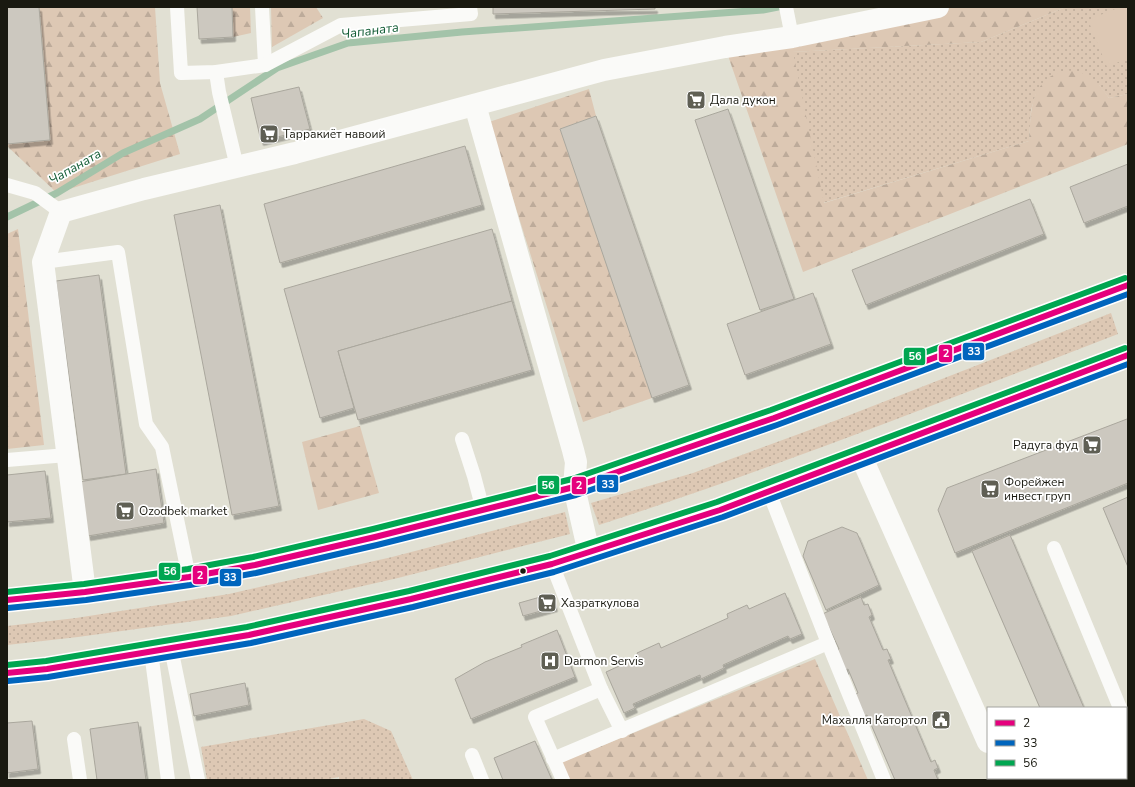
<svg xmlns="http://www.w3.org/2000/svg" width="1135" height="787" viewBox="0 0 1135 787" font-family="'Nunito Sans',sans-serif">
  <defs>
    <pattern id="grass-dots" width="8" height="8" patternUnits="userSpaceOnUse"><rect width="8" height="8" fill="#ddc8b4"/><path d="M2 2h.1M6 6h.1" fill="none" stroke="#bdab9a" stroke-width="1.8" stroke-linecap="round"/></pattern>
    <pattern id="forest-firs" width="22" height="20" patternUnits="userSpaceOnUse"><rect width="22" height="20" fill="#ddc8b4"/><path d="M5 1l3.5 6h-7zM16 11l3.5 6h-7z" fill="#bdab9a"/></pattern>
    <filter id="shadow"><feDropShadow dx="2.5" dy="4.5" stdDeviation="0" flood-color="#0004"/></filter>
  </defs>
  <rect width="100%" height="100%" fill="#e1e0d3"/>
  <g fill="url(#grass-dots)">
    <path d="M1066,7H1128V94L1109,98L1099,85L1036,94L1031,110L1029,141L823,203L792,52L981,42Z"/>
    <path d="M1111,313L1118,334C946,400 775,468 599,525L591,503L693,473L837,420Z"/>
    <path d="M565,512L570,534L398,578L231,616L78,637L7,645V626L76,618L229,594L392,557Z"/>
    <path d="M364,719L391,731L413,780H339V777L324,780H207L201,747Z"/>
  </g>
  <g fill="url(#forest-firs)">
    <path d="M39,7H155L160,83L180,154L57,193L7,146V144L50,140Z"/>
    <path d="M232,7H250L251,33L233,37Z"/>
    <path d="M271,7H316L323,18L272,47Z"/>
    <path d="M938,7H1066L981,42L793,52L824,203L1029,141C1030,126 1030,110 1035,96C1044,74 1067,64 1088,76C1097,81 1103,89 1109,98L1128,94V144L803,272L725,47Z"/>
    <path d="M589,89L596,116L560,129L652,398L583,422L489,122Z"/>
    <path d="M18,229L44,445L7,449V234Z"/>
    <path d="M360,426L379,493L318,510L302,442Z"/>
    <path d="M815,659L868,780H570L562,762Z"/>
  </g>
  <path fill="#ddc8b4" d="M1120,7H1128V58L1107,67L1088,20Z"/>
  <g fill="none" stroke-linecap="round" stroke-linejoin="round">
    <path stroke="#a3c3a9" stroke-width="7" d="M7,217L57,193L123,153L200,119L277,68L348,43L462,32L763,10L778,7"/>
  </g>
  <g fill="#ccc8bf" stroke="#aaa79d" filter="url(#shadow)">
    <path d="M7,7H39L50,140L7,144Z"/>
    <path d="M197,7H232L233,37L199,39Z"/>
    <path d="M493,7H655V9L493,14Z"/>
    <path d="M299,87L310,129L261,141L251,98Z"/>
    <path d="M728,109L794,299L760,310L695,120Z"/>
    <path d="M596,116L689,385L652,398L560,129Z"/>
    <path d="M465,146L482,205L280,263L264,204Z"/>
    <path d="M1128,164V206L1084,223L1070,187Z"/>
    <path d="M1030,199L1044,234L866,305L852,270Z"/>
    <path d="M220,205L279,506L232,515L174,215Z"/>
    <path d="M492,229L512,301L338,351L354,408L320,418L284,289Z"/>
    <path d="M99,275L126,474L83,480L56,281Z"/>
    <path d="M813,293L831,344L745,375L727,324Z"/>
    <path d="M512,301L532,370L358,420L338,351Z"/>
    <path d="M1127,419L1128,420V483L955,553L938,510L947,488Z"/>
    <path d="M156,469L164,523L88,536L79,482Z"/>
    <path d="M45,471L51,518L7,522V475Z"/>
    <path d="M1128,497V567L1103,508Z"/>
    <path d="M842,527L857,533L879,585L826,610L803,556L808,541Z"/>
    <path d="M1010,535L1084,708H1040L972,551Z"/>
    <path d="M785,593L802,634L790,639L788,636L723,665L724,668L701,679L700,675L633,704L635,708L624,713L606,672L639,657L637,653L659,643L661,648L728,618L727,614L747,605L749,609Z"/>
    <path d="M551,594L555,607L523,616L519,603Z"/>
    <path d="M861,597L864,605L868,604L872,615L869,617L883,650L887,649L891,659L888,660L931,762L935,760L938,768L934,770L938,780H895L867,715L864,716L854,695L858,693L848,669L844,671L835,650L839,649L827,623L820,615Z"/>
    <path d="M557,630L575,677L471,719L455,679L485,662L522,647L521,645Z"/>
    <path d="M245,683L249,705L194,716L190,694Z"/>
    <path d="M32,721L38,769L7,773V723Z"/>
    <path d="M138,722L146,780H97L90,729Z"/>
    <path d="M535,741L552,780H503L494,758Z"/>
    <path d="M1070,778H1115V780H1071Z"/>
  </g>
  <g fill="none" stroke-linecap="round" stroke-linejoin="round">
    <g stroke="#fafaf8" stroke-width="14">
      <path d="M177,7L181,73L216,72L265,65L262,7"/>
      <path d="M786,7L792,37"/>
      <path d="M265,65L341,25L471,14L470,7"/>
      <path d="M216,72L219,92L237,167"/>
      <path d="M7,185L35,193L61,212"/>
      <path d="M43,262L118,252L146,424L162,447L189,577"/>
      <path d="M462,439L474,476L483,510"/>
      <path d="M7,460L67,455"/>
      <path d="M769,492L828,643L884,780"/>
      <path d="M1054,548L1120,708"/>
      <path d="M552,564L601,689L622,731"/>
      <path d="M171,648L198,780"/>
      <path d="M151,652L168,780"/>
      <path d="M1126,721L1128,726"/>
      <path d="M74,739L80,780"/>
      <path d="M472,755L482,780"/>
      <path d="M553,759L828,643"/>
      <path d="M563,780L535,717L601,689"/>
    </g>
    <g stroke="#fafaf8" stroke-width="22">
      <path d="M475,105L573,450L576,462L574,487"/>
      <path d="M861,456L988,742"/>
      <path d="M85,592L43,262L61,212L144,189L295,153L604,70L725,47L792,37L938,7"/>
      <path d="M1004,778L1005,780"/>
    </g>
    <g stroke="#fafaf8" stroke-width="22">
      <path d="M574,487L589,553"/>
      <path d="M7,600L85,592L189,577L255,565L375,537L574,487L774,418L1128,285"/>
      <path d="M7,673L47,669L249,635L411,599L552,564L720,510L1128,355"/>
    </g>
    <defs>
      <g id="bus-1">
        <path d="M7,600L85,592L189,577L255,565L375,537L574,487L774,418L1128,285"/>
        <path d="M7,673L47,669L249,635L411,599L552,564L720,510L1128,355"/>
      </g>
      <g id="bus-2">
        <path d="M8,608L86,600L190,585L256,573L377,545L576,495L777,425L1128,294"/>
        <path d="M8,681L48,677L251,643L413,607L554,572L723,517L1128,364"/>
      </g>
      <g id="bus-3">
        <path d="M7,592L84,584L188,569L253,557L373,529L572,479L771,410L1125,278"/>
        <path d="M7,665L46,661L247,627L409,591L550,556L717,502L1125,348"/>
      </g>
    </defs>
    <use href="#bus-1" stroke="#fff" stroke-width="9"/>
    <use href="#bus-2" stroke="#fff" stroke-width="9"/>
    <use href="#bus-3" stroke="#fff" stroke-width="9"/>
    <use href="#bus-1" stroke="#e5007d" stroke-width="6"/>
    <use href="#bus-2" stroke="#0065bd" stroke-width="6"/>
    <use href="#bus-3" stroke="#00a651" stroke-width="6"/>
  </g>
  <defs>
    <symbol id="supermarket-square" viewBox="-11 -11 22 22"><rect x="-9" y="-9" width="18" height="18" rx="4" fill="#5f5f54" stroke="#fff"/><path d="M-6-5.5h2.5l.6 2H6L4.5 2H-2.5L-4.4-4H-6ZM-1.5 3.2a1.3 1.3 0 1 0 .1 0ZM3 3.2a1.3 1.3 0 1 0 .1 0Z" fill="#fff"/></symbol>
    <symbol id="hospital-square" viewBox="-11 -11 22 22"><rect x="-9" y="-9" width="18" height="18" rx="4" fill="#5f5f54" stroke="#fff"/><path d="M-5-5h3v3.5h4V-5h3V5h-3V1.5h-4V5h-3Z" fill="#fff"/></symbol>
    <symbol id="civic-square" viewBox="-11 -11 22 22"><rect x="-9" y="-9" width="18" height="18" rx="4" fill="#5f5f54" stroke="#fff"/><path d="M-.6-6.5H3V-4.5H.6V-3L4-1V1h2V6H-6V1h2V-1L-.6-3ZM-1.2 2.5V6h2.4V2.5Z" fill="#fff"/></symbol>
  </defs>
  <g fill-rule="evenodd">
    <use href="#supermarket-square" x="685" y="89" width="22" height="22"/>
    <use href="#supermarket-square" x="258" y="123" width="22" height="22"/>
    <use href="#supermarket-square" x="1081" y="434" width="22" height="22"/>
    <use href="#supermarket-square" x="979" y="478" width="22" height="22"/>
    <use href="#supermarket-square" x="114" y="500" width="22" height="22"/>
    <use href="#supermarket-square" x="536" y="592" width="22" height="22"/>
    <use href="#hospital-square" x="539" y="650" width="22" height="22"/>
    <use href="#civic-square" x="930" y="709" width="22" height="22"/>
  </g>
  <circle fill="#191910" stroke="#fff" stroke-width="1.5" cx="523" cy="571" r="3.5"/>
  <g text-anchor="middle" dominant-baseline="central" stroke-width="3.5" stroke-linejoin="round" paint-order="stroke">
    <g font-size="12" fill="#191910" stroke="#fff" text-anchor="start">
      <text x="710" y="100">Дала дукон</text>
      <text x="283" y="134">Тарракиёт навоий</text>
      <text x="1078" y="445" text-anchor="end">Радуга фуд</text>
      <text x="1004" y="482">Форейжен<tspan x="1004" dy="14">инвест груп</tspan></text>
      <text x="139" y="511">Ozodbek market</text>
      <text x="561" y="603">Хазраткулова</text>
      <text x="564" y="661">Darmon Servis</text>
      <text x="927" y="720" text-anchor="end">Махалля Катортол</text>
    </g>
    <g font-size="13" font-style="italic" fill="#125c35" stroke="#fff">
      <text transform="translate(370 31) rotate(-7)">Чапаната</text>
      <text transform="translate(75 167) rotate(-30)">Чапаната</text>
    </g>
  </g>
  <g stroke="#fff" stroke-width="1.5">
    <rect x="962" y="342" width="23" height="19" rx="4" fill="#0065bd"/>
    <rect x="938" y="344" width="15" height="19" rx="4" fill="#e5007d"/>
    <rect x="903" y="347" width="23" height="19" rx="4" fill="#00a651"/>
    <rect x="596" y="474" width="23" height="19" rx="4" fill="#0065bd"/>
    <rect x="537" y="475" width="23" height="20" rx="4" fill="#00a651"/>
    <rect x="571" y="476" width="16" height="19" rx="4" fill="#e5007d"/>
    <rect x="158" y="562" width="23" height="19" rx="4" fill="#00a651"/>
    <rect x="192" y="565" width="16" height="20" rx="4" fill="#e5007d"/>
    <rect x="219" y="568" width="23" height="19" rx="4" fill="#0065bd"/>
  </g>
  <g font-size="11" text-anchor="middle" font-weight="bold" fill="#fff">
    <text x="974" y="355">33</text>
    <text x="946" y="357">2</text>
    <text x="915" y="360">56</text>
    <text x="608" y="488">33</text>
    <text x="548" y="489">56</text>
    <text x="579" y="489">2</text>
    <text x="170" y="575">56</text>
    <text x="200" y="579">2</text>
    <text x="230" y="581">33</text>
  </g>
  <rect width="1135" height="787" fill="none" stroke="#191910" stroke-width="16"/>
  <rect x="987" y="707" width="140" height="72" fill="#ffffff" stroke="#a3a39f"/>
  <rect x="995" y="720" width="20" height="6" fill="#e5007d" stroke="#a3a39f"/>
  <text x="1023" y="727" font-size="12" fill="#191910">2</text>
  <rect x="995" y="740" width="20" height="6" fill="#0065bd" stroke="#a3a39f"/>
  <text x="1023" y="747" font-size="12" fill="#191910">33</text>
  <rect x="995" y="760" width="20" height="6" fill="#00a651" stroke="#a3a39f"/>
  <text x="1023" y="767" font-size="12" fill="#191910">56</text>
</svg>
